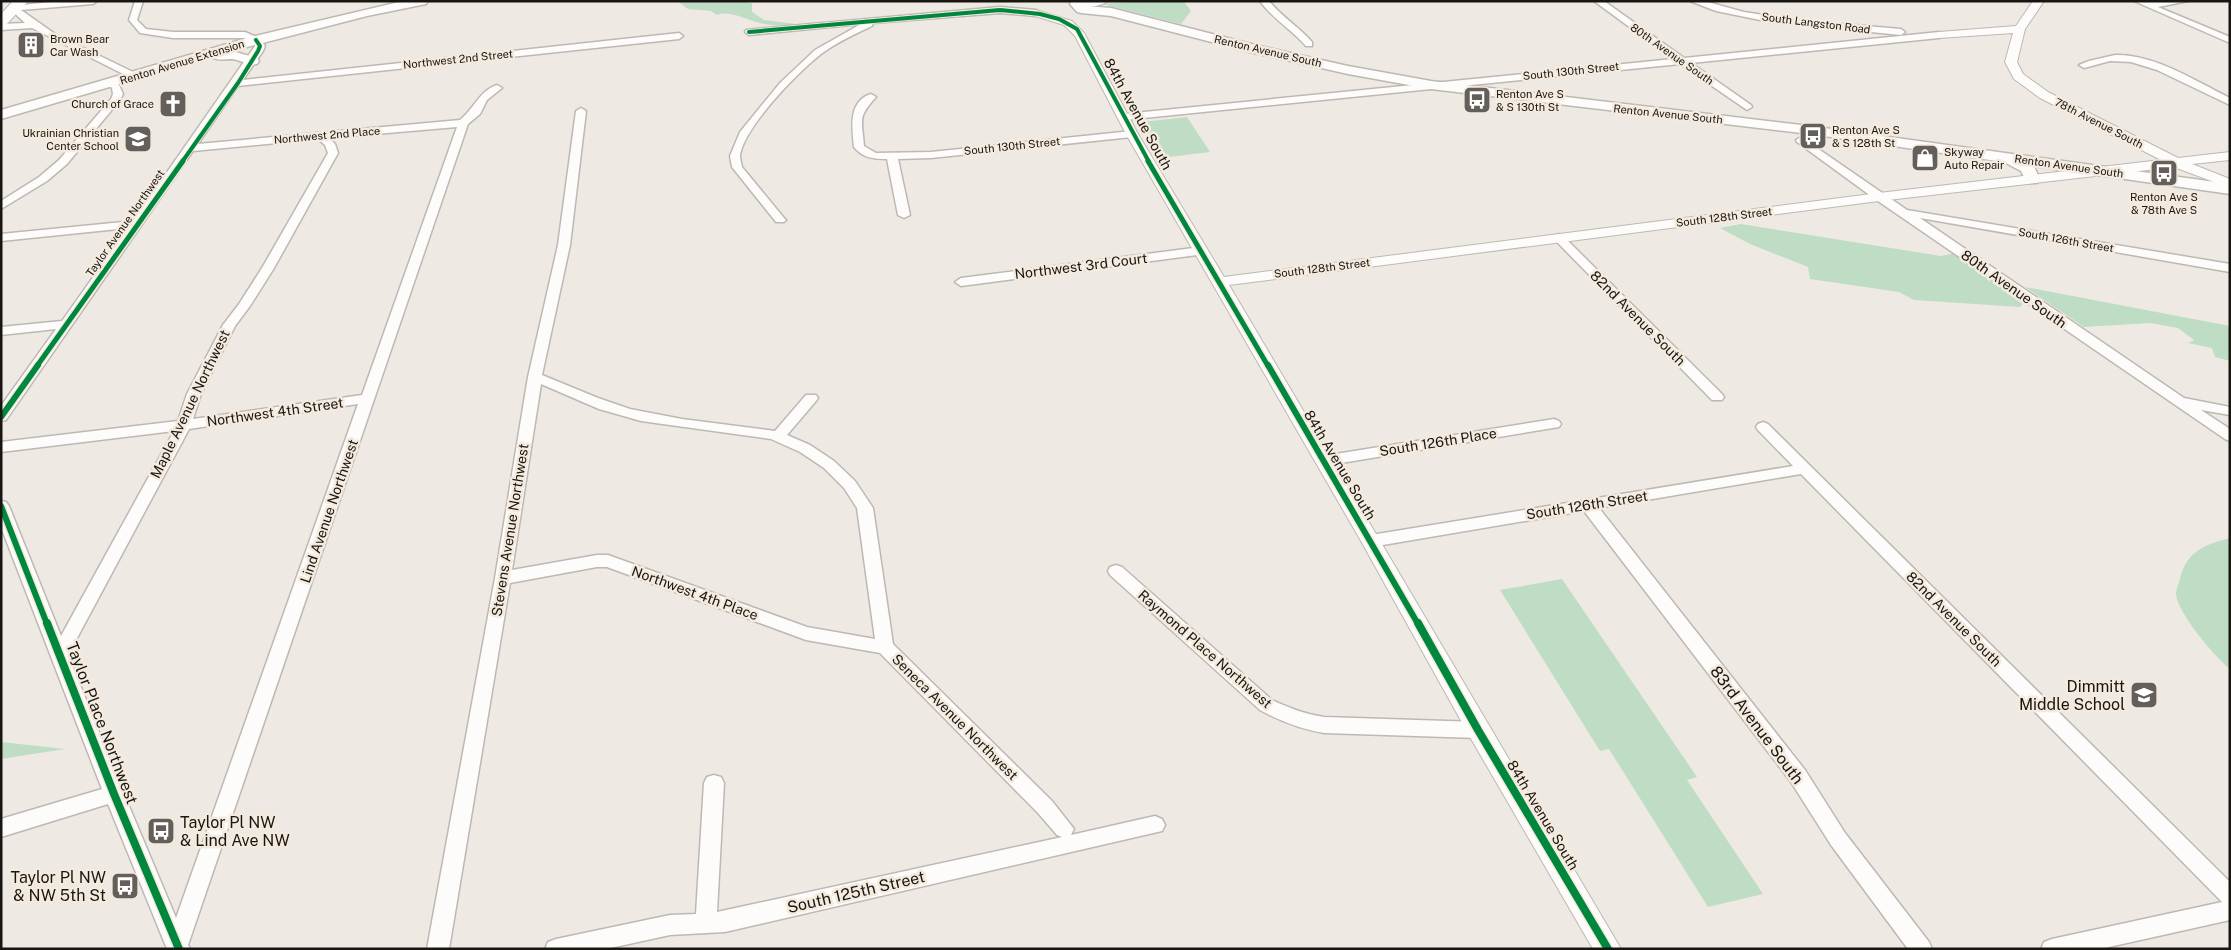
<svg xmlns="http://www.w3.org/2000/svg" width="2231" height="950" viewBox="0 0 2231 950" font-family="'Public Sans',sans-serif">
  <rect width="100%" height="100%" fill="#efe9e3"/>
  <g fill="#beddc4">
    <path d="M677,1H746L747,3H752V12L764,20L804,25C790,26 774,26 760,23C746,20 730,10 717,15L711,11L688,9Z"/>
    <path d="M1143,1H1187L1184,2L1191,11L1181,24L1102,4Z"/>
    <path d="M1187,117L1210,152L1160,158L1140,124L1142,122Z"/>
    <path d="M1741,224L1941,256L1955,253L2012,293L2023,303L2020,307L1914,300L1899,292L1810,279L1808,267L1750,244L1720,228Z"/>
    <path d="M2025,287L2230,326V361L2215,357L2212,348L2188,343L2194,340L2178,328L2150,323L2084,327Z"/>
    <path d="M2230,538V669C2215,657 2178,614 2176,594C2176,590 2179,583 2180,579C2186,552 2205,544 2230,538Z"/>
    <path d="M1562,579L1697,777L1687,780L1763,894L1708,907L1609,749L1600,751L1500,590Z"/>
    <path d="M1,742L65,749L1,759Z"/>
  </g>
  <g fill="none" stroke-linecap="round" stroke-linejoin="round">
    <defs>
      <g id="minor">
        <path d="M61,1H97L93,4L21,10L55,34L137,74V78H131L32,28L1,30V24L25,23L11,10V6Z"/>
        <path d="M135,1H143L137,20L146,29L173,32H245L259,38L265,46L263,51L243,80L679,33L683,36L679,39L238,86L198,144L460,120C474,109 479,91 497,85L502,88L487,100L480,114L468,124L188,945L190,949H167L108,804L1,837V819L102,789L1,527V501L6,502L9,506L61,636L174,431L1,452V442L178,421L187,394L223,325L239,304L262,268L328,153L325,145L318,139L193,151L6,420L1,421V406L56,329L1,335V327L62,321L128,228L1,241V234L133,221L255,46L253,42L244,38H173L140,33L129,20ZM457,127L362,395L193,419L201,394L235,326L250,306L274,268L338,153L335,144L329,138ZM358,404L176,918L124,794L68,655L189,429Z"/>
        <path d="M1260,1H1269C1282,17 1299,27 1312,42V46H1306C1291,29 1273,19 1260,1Z"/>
        <path d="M1594,1H1604L1684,58L1939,32L1943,35L1939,38L1691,63L1751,105L1752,107L1747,110L1680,64L1124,120L1119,117L1124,114L1673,59Z"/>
        <path d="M1690,1H1704L1744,12L1796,20L1901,29L1905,32L1901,35L1770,22L1716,11Z"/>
        <path d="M2134,1H2188L2158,7L2230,37V43Z"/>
        <path d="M1000,7L1036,10L1040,13L1036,16L1000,13L873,23L872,26C855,34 837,42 821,54C798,72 745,126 740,155C740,159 741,163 742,167L784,218L786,220L784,222H776L732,167L730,156L740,132L780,83L815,50L861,24L749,35L745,32L746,30Z"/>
        <path d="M2115,55C2155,54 2195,81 2230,98V105L2157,70L2131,62L2110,61L2084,68L2079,65L2089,61Z"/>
        <path d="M111,80L119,85L123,94L120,100L67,164L47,181L1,209V201L39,177L59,160L111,99L113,94L112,88L106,83Z"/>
        <path d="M871,94L876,97C857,118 862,119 864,146L876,153L931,152L1132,131L1137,134L1132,137L931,158L898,159L910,215L904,218L898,215L887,159C873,159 863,158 854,147C852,128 848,101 871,94Z"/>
        <path d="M581,108L586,111L570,245L542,375L598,398L630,409L682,419L775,431L806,395H816L818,398L816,401L787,435L810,445L834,461L855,481L873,508L893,644L1052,801L1074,829L1071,835L1155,816L1162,819L1165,825L1162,831L725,932L670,935L606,949H545L548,942L556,939L670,915L696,914L704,783L707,777L714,775L721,777L724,783L717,912L1062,837L1057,835L1038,813L880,653L806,640L607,567H597L510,583L449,949H427L495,578L528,377L558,245L576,111ZM541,384L599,409L641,421L771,439L800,452L824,468L844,488L857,508L875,639L807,627L608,555H597L512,570Z"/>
        <path d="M1801,137L1907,210L2230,264V272L1920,218L2184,398L2230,407V415L2201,410L2230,429V441L2225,439L1875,199L1797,142L1796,140Z"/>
        <path d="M1559,234L1563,236L1722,394L1724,397L1722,400H1712L1555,240L1553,238L1555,236Z"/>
        <path d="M1201,247L1205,248L1207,251L1205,254L961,286L955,282L961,278Z"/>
        <path d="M1554,419L1559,421L1561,424L1559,427L1323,466L1318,464L1316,461L1318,458L1323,456Z"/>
        <path d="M1763,422L1768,424L2230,882V920L2100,949H2041L2044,942L2052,939L2222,902L1801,474L1599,508L1805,770L1845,833L1929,942L1932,949H1908L1831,845L1791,782L1584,511L1371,547L1365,545L1363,541L1365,537L1371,535L1793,466L1758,430L1756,427L1758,424Z"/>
        <path d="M1116,565L1122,567L1272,700C1289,708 1305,714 1324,717L1478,722L1485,725L1487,730L1485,735L1478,738L1324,733C1301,729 1280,721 1260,710L1110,575L1108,571L1110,567Z"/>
      </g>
      <g id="tertiary">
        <path d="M1074,1H1108C1101,7 1078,10 1071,4Z"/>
        <path d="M2033,1H2044L2025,29L2017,62L2023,74L2048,92L2178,158L2230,152V160L2192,164L2230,179V188L2174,167L1879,201L1229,285L1621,949H1593L1470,737L1361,541L1126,134L1075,36L1064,25L1032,15L1031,13L1036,10L1072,21L1084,33L1138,134L1224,277L1879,193L2161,160L2040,98L2014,79L2005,62L2013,33L1939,38L1933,35L1939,32L2016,26Z"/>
      </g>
      <g id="secondary">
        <path d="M403,1H428L426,4L367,16L232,51L257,58L259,61L257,64C248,66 241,60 232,59C224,59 218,61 211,57L1,119V110L251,37Z"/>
        <path d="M1072,1H1080L1085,6L1111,8L1255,45L1348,66L1431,81L1810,126L2230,184V194L2034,166L2040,180L2037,183H2027L2021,171L2004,162L1810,134L1431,89L1348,74L1254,53L1111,16L1081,13L1077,12L1070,4Z"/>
      </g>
      <path id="primary" d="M13,1H28L6,25L1,26V14Z"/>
    </defs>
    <use href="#minor" stroke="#bdb8b3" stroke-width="3"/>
    <use href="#tertiary" stroke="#bdb8b3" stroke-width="2"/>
    <use href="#secondary" stroke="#bdb8b3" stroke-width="3"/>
    <use href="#primary" stroke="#bdb8b3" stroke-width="2"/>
    <use href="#minor" fill="#fdfcfb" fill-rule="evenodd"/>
    <use href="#tertiary" fill="#fdfcfb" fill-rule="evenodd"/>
    <use href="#secondary" fill="#fdfcfb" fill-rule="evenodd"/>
    <use href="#primary" fill="#fdfcfb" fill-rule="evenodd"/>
    <defs>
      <g id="cycleway-far3">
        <path d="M749,32L1000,10L1040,14L1059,19L1077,29L1149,162"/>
        <path d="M182,162L238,83L258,51L260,46L256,40"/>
      </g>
      <g id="cycleway-far2">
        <path d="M1148,161L1268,366"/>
        <path d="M37,366L183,161"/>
      </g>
      <g id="cycleway-far1">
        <path d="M1268,365L1418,624"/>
        <path d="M1,417L38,365"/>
        <path d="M1,506L47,624"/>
      </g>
      <g id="cycleway">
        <path d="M47,623L114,794L179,949"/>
        <path d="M1418,623L1478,730L1608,949"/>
      </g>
    </defs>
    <use href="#cycleway-far3" stroke="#f4eade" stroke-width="5.5"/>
    <use href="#cycleway-far2" stroke="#f4eade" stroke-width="8"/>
    <use href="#cycleway-far1" stroke="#f4eade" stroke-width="9"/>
    <use href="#cycleway" stroke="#f4eade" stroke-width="11"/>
    <use href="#cycleway-far3" stroke="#00873e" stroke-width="4"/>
    <use href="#cycleway-far2" stroke="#00873e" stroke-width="5"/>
    <use href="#cycleway-far1" stroke="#00873e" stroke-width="6"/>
    <use href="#cycleway" stroke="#00873e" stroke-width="8"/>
  </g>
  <defs>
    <symbol id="building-square" viewBox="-11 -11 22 22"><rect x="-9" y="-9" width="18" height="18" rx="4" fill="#645f5a" stroke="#f4eade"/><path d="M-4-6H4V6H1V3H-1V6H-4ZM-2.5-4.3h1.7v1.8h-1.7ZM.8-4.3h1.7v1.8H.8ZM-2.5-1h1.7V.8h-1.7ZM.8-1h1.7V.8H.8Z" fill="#fff"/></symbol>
    <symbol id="bus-square" viewBox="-11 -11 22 22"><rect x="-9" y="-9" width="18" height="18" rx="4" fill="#645f5a" stroke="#f4eade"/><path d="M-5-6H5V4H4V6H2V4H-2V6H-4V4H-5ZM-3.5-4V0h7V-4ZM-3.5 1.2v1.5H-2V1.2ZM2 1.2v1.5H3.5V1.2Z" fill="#fff"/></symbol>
    <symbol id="church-square" viewBox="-11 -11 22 22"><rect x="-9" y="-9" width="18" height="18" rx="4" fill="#645f5a" stroke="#f4eade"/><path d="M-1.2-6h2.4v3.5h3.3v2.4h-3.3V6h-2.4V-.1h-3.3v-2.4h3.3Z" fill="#fff"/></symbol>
    <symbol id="school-square" viewBox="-11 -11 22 22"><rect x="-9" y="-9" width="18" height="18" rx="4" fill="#645f5a" stroke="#f4eade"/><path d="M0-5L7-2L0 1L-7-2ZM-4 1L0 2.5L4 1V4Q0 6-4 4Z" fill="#fff"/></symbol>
    <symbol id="shop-square" viewBox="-11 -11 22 22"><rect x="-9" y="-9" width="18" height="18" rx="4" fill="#645f5a" stroke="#f4eade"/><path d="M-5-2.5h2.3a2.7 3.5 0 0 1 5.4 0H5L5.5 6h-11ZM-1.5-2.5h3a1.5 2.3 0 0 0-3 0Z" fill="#fff"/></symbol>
  </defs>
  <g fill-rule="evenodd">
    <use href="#building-square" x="15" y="29" width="32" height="32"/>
    <use href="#bus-square" x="1461" y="84" width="32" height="32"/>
    <use href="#church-square" x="157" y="88" width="32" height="32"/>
    <use href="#bus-square" x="1797" y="120" width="32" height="32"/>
    <use href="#school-square" x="122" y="123" width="32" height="32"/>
    <use href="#shop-square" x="1909" y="142" width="32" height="32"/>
    <use href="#bus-square" x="2148" y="157" width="32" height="32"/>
    <use href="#school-square" x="2128" y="679" width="32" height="32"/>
    <use href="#bus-square" x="145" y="815" width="32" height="32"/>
    <use href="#bus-square" x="109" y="870" width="32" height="32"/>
  </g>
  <g text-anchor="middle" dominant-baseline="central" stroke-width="5" stroke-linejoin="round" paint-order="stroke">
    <g font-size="11" fill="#191511" stroke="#f4eade">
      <text transform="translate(1816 23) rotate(7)">South Langston Road</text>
      <text transform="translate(1268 51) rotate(13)">Renton Avenue South</text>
      <text transform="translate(1672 54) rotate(35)">80th Avenue South</text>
      <text transform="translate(458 59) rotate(-6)">Northwest 2nd Street</text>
      <text transform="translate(182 62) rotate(-17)">Renton Avenue Extension</text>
      <text transform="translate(1571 71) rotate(-6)">South 130th Street</text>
      <text transform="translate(1668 114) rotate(6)">Renton Avenue South</text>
      <text transform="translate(2099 123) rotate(27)">78th Avenue South</text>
      <text transform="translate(327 135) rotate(-5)">Northwest 2nd Place</text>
      <text transform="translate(1012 146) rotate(-6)">South 130th Street</text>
      <text transform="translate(2069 166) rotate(8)">Renton Avenue South</text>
      <text transform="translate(1724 217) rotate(-7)">South 128th Street</text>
      <text transform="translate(125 223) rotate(-55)">Taylor Avenue Northwest</text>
      <text transform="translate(2066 240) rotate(10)">South 126th Street</text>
      <text transform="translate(1322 268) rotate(-7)">South 128th Street</text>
    </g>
    <g font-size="11" fill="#191511" stroke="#f4eade" text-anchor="start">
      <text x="50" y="39">Brown Bear<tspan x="50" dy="13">Car Wash</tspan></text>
      <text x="1496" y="94">Renton Ave S<tspan x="1496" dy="13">&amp; S 130th St</tspan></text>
      <text x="154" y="104" text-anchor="end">Church of Grace</text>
      <text x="1832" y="130">Renton Ave S<tspan x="1832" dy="13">&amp; S 128th St</tspan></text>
      <text x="119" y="133" text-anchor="end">Ukrainian Christian<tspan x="119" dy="13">Center School</tspan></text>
      <text x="1944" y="152">Skyway<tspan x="1944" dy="13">Auto Repair</tspan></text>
      <text x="2164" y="197" text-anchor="middle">Renton Ave S<tspan x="2164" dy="13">&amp; 78th Ave S</tspan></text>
    </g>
    <g font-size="14" fill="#191511" stroke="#f4eade">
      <text transform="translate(1138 114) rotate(61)">84th Avenue South</text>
      <text transform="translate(1081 266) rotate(-7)">Northwest 3rd Court</text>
      <text transform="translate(2014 289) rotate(35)">80th Avenue South</text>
      <text transform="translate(1638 318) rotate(45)">82nd Avenue South</text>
      <text transform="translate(190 404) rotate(-64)">Maple Avenue Northwest</text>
      <text transform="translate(275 412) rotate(-8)">Northwest 4th Street</text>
      <text transform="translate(1438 442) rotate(-9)">South 126th Place</text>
      <text transform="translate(1340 465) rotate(59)">84th Avenue South</text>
      <text transform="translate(1587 505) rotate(-9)">South 126th Street</text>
      <text transform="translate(329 511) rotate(-71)">Lind Avenue Northwest</text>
      <text transform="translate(510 530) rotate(-81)">Stevens Avenue Northwest</text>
      <text transform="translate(695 593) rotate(20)">Northwest 4th Place</text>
      <text transform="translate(1954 619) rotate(45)">82nd Avenue South</text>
      <text transform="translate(1205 649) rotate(41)">Raymond Place Northwest</text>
      <text transform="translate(955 717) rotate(45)">Seneca Avenue Northwest</text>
      <text transform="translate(1543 815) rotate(59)">84th Avenue South</text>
    </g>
    <g font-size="16" fill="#191511" stroke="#f4eade" text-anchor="end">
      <text x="2125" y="686">Dimmitt<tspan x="2125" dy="18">Middle School</tspan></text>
      <text x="180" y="822" text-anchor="start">Taylor Pl NW<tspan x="180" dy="18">&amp; Lind Ave NW</tspan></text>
      <text x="106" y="877">Taylor Pl NW<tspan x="106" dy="18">&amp; NW 5th St</tspan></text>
    </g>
    <g font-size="16" fill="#191511" stroke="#f4eade">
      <text transform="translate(102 723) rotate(69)">Taylor Place Northwest</text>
      <text transform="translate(1757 725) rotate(53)">83rd Avenue South</text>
      <text transform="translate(856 892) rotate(-13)">South 125th Street</text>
    </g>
  </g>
  <rect width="2231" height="950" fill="none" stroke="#191511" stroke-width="5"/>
</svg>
